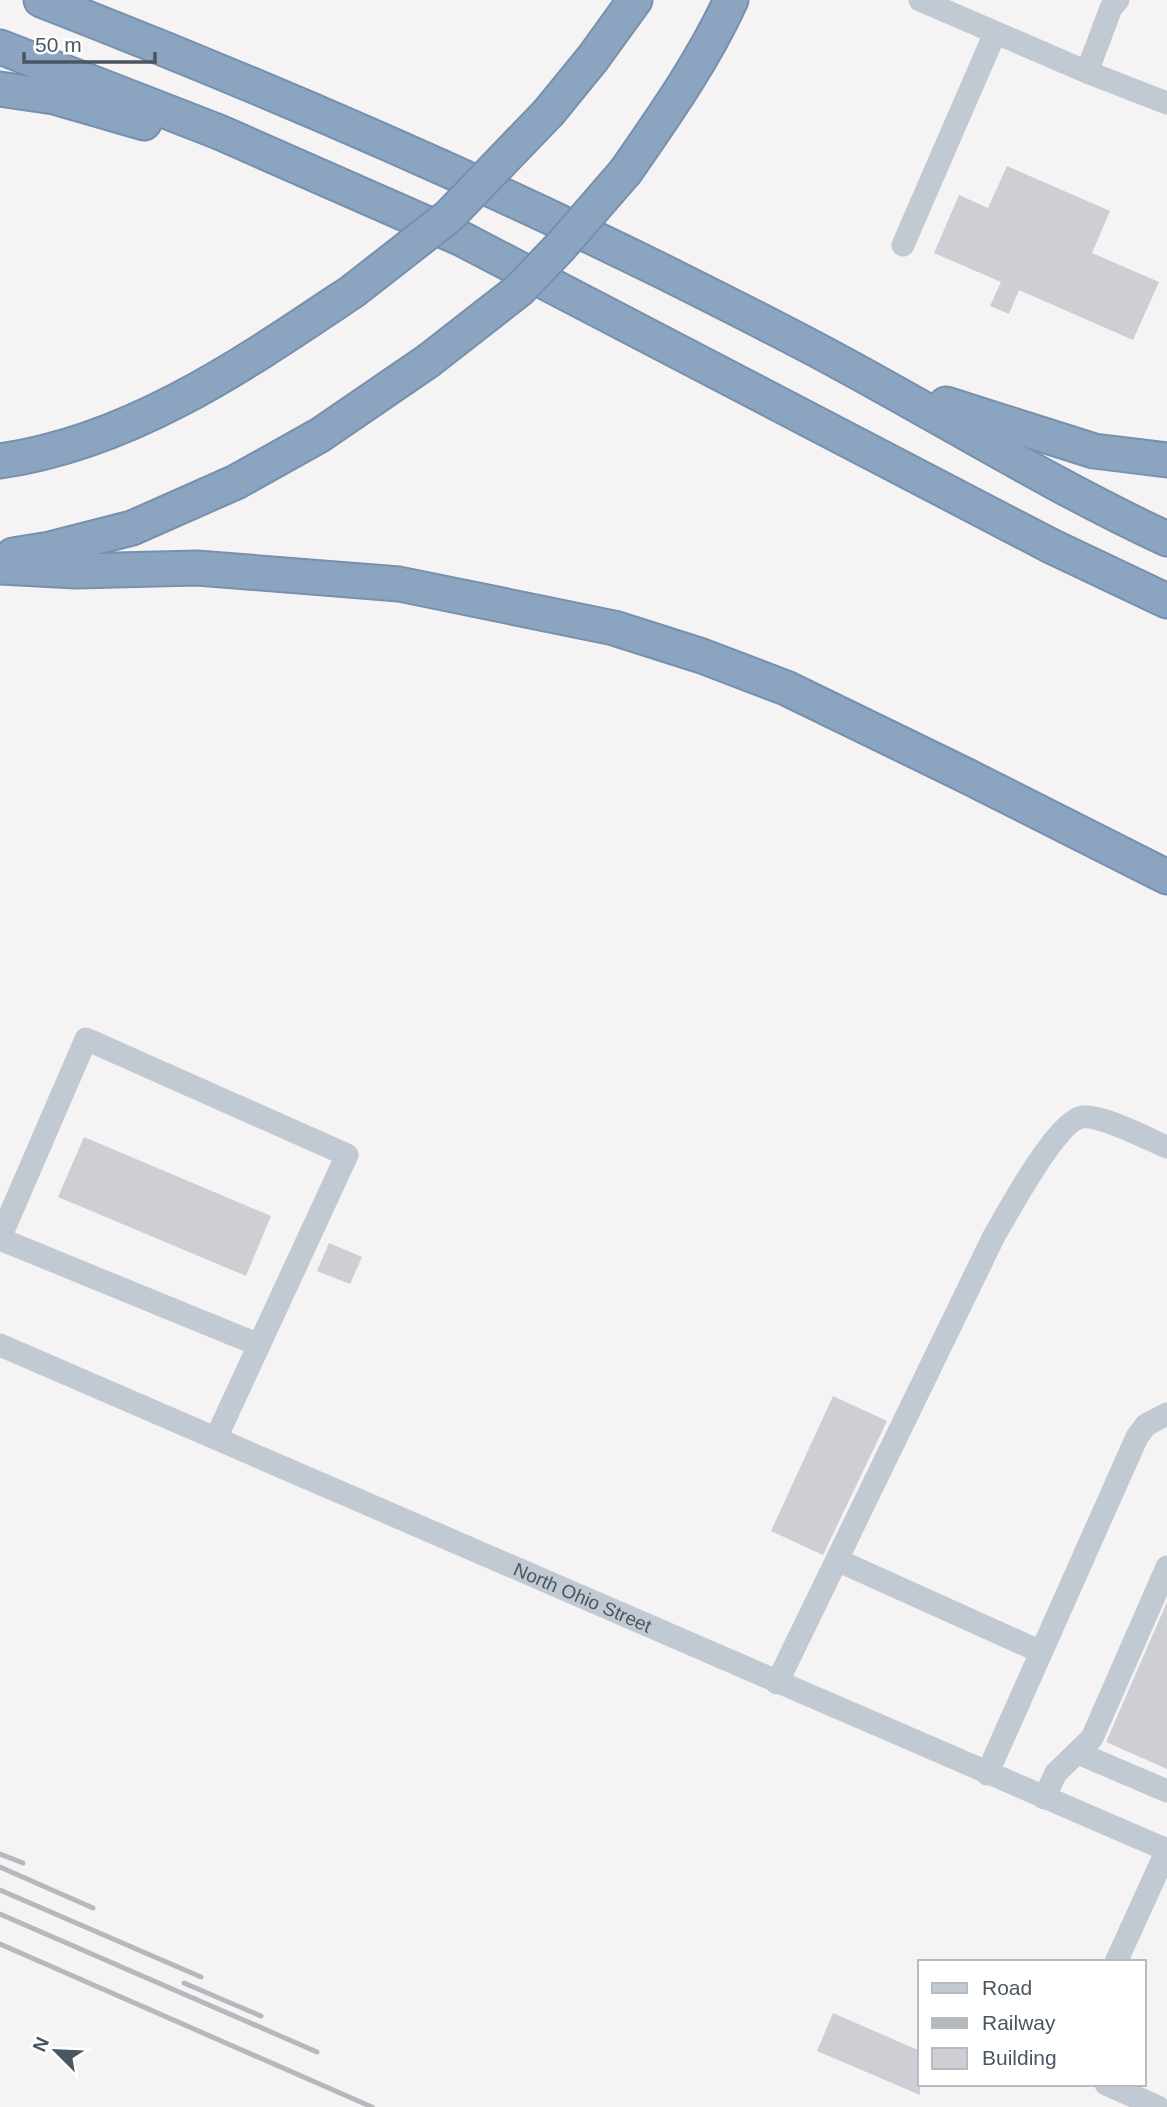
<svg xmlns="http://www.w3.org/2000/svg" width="1167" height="2107" viewBox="0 0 1167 2107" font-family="Helvetica,sans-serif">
  <rect width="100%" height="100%" fill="#f5f3f3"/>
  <g fill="#cdcfd5">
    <path d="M1007,166L1110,211L1092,253L1159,282L1133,340L1019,290L1009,314L990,306L1001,282L934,253L959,195L988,208Z"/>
    <path d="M84,1137L271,1216L246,1276L58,1197Z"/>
    <path d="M329,1243L362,1257L350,1284L317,1271Z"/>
    <path d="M833,1396L887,1421L823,1555L771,1531Z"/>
    <path d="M1167,1602V1769L1106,1742Z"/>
    <path d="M833,2013L920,2051V2095L817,2051Z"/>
  </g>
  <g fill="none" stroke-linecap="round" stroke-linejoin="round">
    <defs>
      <g id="highway">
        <path d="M41,0C252,82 459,171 662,271C722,301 782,331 841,363C950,422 1055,487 1167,539"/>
        <path d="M0,47L219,132L462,239L1051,546L1167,601"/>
        <path d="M0,89L54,97L144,123"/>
        <path d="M549,112L593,58L635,0"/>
        <path d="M626,171C664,116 703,61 731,0"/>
        <path d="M946,404L1094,451L1167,460"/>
        <path d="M0,461C132,442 244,364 353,291"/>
        <path d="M13,555L50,549L132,528L236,482L320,435L428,361"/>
        <path d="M0,567L76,571L197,568L399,584L614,628L702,656L786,688L969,777L1167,877"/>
      </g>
    </defs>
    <use href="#highway" stroke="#7690ad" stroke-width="37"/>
    <g stroke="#c1cad2" stroke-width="23">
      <path d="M920,0L1087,72L1167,103"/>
      <path d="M1087,72L1111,8L1118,0"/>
      <path d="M903,245L995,33"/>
      <path d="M0,1238L86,1039L347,1155L216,1438"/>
      <path d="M0,1239L259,1345"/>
      <path id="s1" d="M0,1345L1167,1850"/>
      <path d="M837,1560L1041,1652"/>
      <path d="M777,1683L994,1236C1008,1212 1057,1121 1082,1117C1100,1114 1148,1139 1167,1147"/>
      <path d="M1078,1753L1167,1791"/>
      <path d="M987,1774L1137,1437L1146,1425L1167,1414"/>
      <path d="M1044,1798L1056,1773L1092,1738L1167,1567"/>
      <path d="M1116,1962L1167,1850"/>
      <path d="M1106,2084L1158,2107"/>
    </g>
    <use href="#highway" stroke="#8ba5c1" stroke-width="33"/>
    <g stroke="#b5b8bd" stroke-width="5">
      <path d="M0,1854L23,1863"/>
      <path d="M0,1867L93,1908"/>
      <path d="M0,1890L201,1977"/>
      <path d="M0,1914L317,2052"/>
      <path d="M0,1944L372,2107"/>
      <path d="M184,1983L261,2016"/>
    </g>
    <defs>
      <g id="highway-bridge">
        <path d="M353,291L449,216L549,112"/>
        <path d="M428,361L519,290L561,246L626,171"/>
      </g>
    </defs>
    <use href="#highway-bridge" stroke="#7690ad" stroke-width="37" stroke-linecap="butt"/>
    <use href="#highway-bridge" stroke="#8ba5c1" stroke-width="33"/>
  </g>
  <g text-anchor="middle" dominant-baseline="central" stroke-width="5" stroke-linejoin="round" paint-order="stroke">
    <g font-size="19" fill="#4a5661" stroke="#fff">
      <text stroke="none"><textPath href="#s1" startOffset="635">North Ohio Street</textPath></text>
    </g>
  </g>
  <rect x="918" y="1960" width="228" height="126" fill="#ffffff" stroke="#b7bbc0" stroke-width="2"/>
  <rect x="932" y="1983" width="35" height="10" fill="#c1cad2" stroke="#b7bbc0" stroke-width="2"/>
  <text x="982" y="1995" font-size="21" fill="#4a5661">Road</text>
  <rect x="932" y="2018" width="35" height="10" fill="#b5b8bd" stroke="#b7bbc0" stroke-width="2"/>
  <text x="982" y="2030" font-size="21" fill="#4a5661">Railway</text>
  <rect x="932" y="2048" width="35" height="21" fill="#cdcfd5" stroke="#b7bbc0" stroke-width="2"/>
  <text x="982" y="2065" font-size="21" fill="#4a5661">Building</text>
  <g transform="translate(56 2051) rotate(294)" stroke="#ffffff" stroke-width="5" paint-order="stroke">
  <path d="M0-5L12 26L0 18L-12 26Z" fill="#4a5661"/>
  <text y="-10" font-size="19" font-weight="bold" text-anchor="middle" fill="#4a5661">N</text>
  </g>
  <path d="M24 52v10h131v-10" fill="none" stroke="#4a5661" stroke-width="3.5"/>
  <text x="35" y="52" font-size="21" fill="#4a5661" stroke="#ffffff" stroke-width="5" paint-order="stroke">50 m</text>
</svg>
